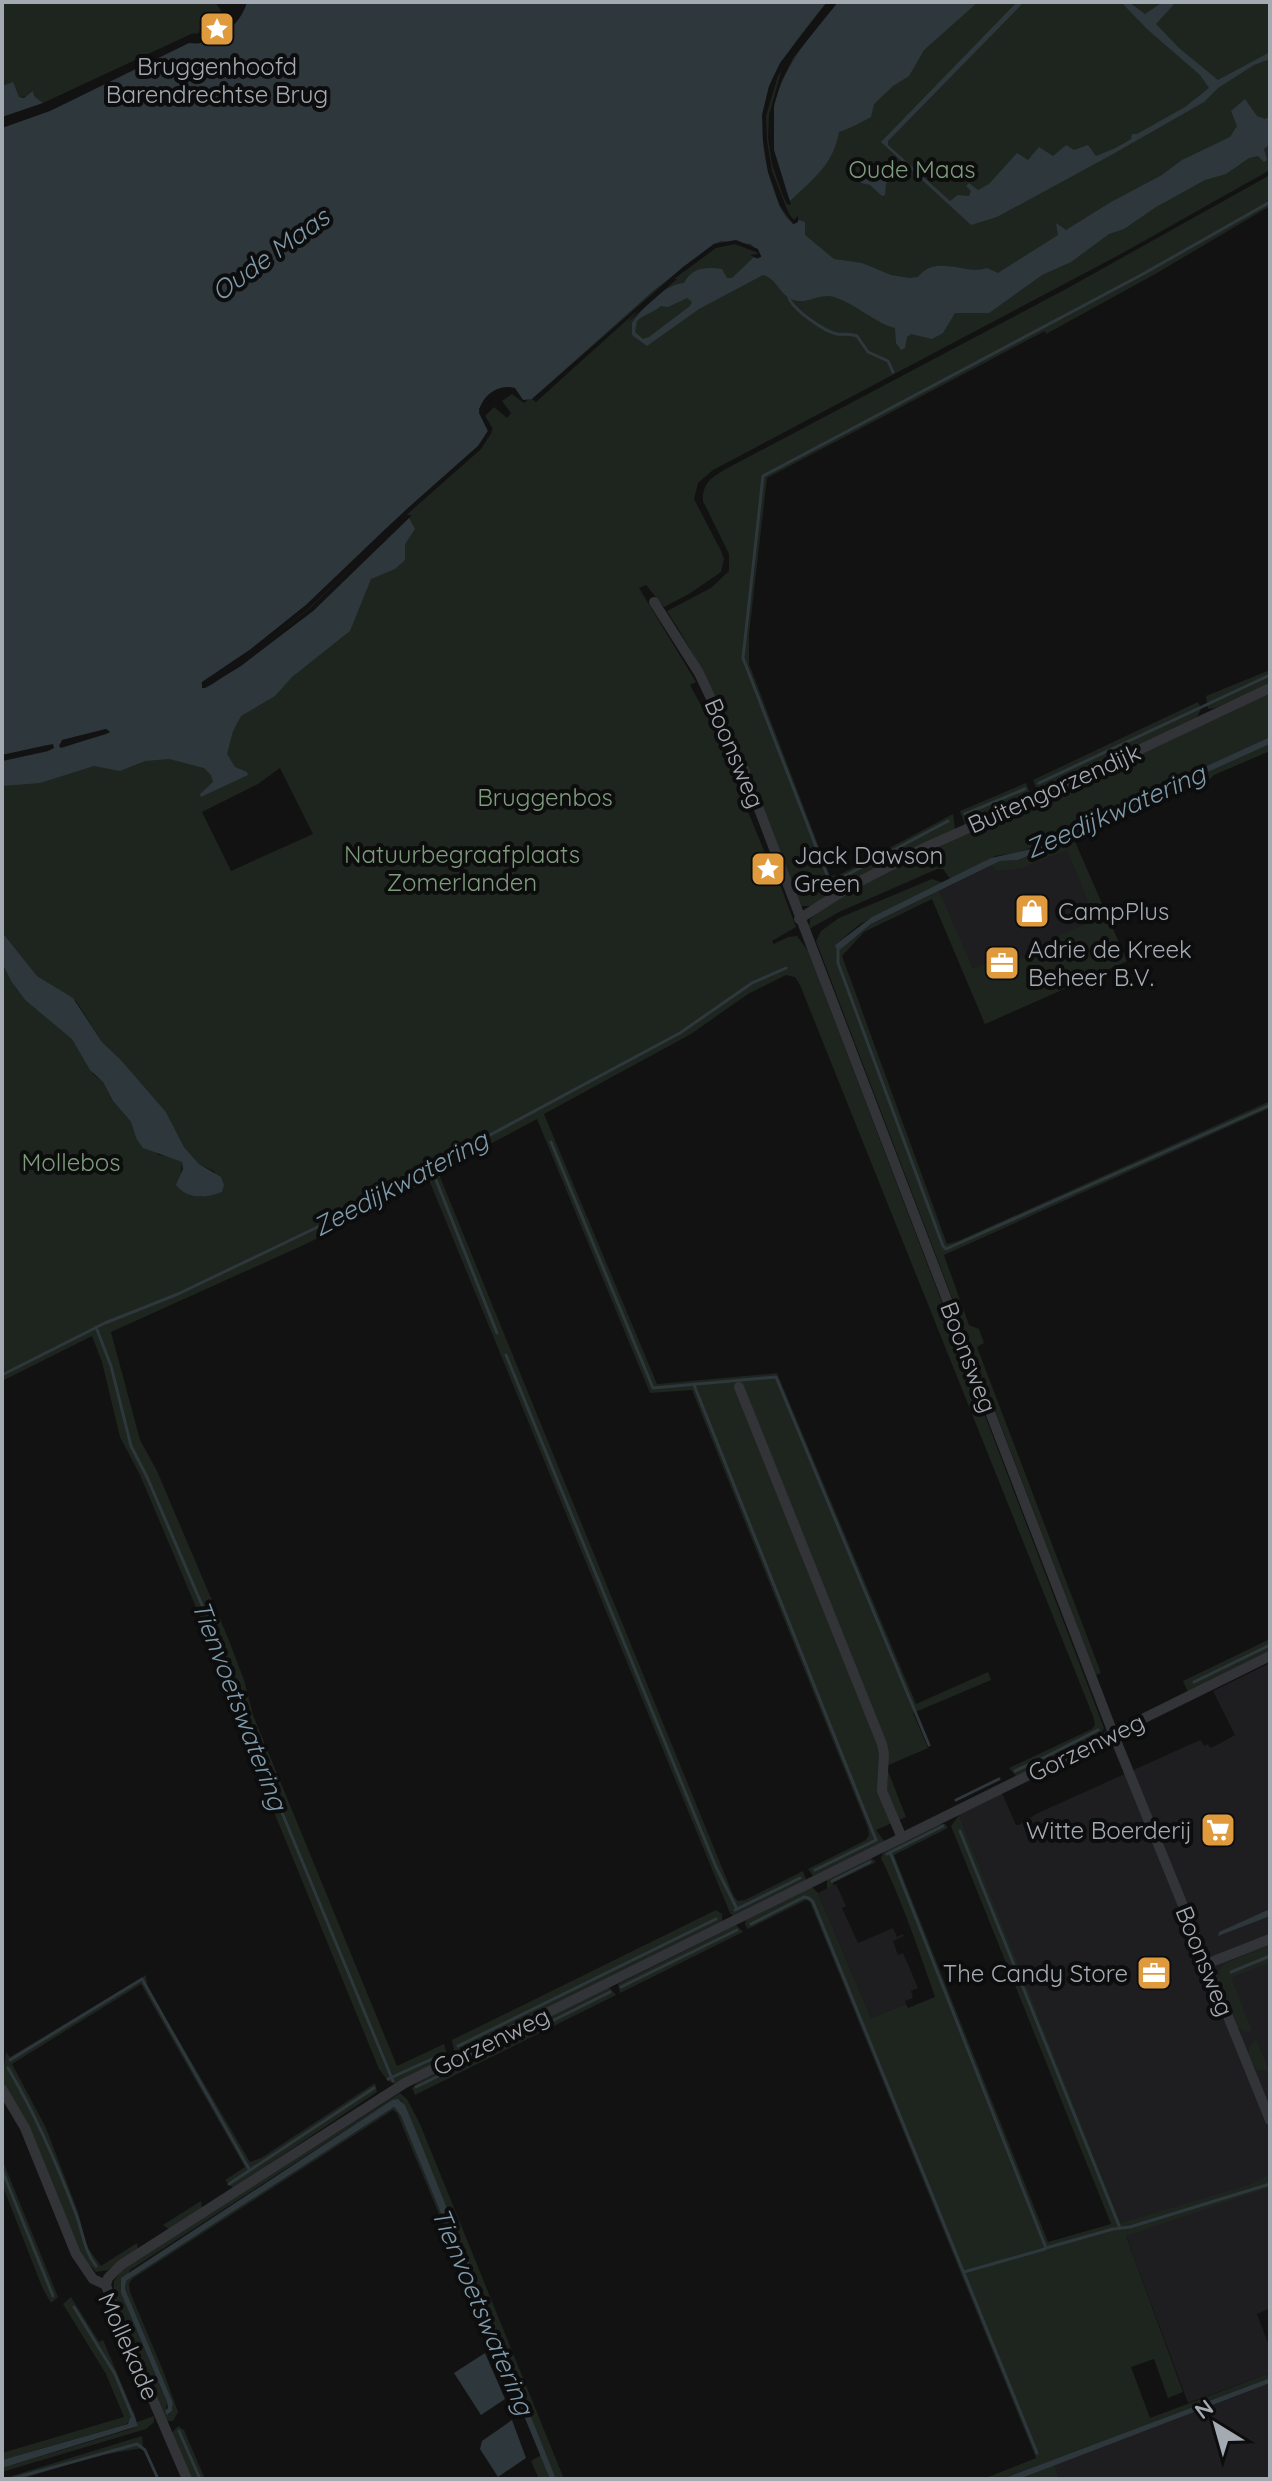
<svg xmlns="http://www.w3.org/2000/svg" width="1272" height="2481" viewBox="0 0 1272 2481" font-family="Quicksand,sans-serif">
  <rect width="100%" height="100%" fill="#121213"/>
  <g fill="#1e1e20">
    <path d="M1073,837L1127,961L985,1024L931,895L1000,861L1018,860Z"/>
    <path d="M1270,1663V2308L1257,2314L1270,2348V2373L1188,2403L1126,2236L959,1815L1002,1793L1016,1825H1019L1036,1814L1191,1744L1201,1740L1204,1746L1208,1744L1210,1748L1215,1746L1235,1735L1213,1691Z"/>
    <path d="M836,1884L846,1906L842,1908L858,1943L893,1928L897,1937L903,1934L904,1936L893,1941L898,1955L903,1953L918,1988L911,1991L913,1998L905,2001L906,2004L871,2018L818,1893Z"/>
    <path d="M1270,2383V2479H1060L1054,2465Z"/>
  </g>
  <g fill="#1e251f" fill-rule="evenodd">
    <path d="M2,2H215L226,18L202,23L199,33L191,34L43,103L34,96L19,97L15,92L2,89Z"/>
    <path d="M796,2H1270V170L1119,255L713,470L698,483L694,499L721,551L724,559L721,572L689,594L664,607L646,585L639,588L696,682L690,685L715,731L767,858H770L796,927L772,941L774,944L788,937L797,936L808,951L1104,1728L1101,1734L1016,1776L1009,1768L1092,1729L1095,1725L1093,1716L800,985L795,977L786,975L748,994L691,1034L544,1114L657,1384L777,1373L916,1704L988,1672L991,1680L913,1713L928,1748L886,1766L906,1817L876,1830L885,1842L813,1876L808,1869L866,1840L869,1835L868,1828L692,1390L650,1393L537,1119L438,1172L734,1897L738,1901L745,1900L803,1871L806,1880L733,1916L730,1913L429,1180L308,1243L111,1332L140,1440L157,1471L228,1638L244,1680L253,1715L397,2066L444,2044L447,2055L442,2060L395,2084L388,2081L379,2069L238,1724L220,1664L140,1475L120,1437L102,1362L92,1336L2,1381V963L11,981L25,1000L72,1038L94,1075L103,1082L113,1101L131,1122L136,1138L159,1155L177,1158L182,1162L181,1175L200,1197L211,1194L215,1172L199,1164L184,1147L166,1112L121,1060L102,1042L76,1001L37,976L2,932V752L477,443L493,429L485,416L494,407L507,418L511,413L502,401L512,394L524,403L654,288L743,176ZM280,768L313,834L231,871L202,812L258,784Z"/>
    <path d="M1270,175V206L1157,273L1046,334L1045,331L767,478L749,634V664L830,876L839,875L953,814L955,829L813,906H800C761,804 727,703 667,611L711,588L729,571V554L703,501C702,484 711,478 724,470L1066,289Z"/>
    <path d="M1270,670V685L1215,708L1208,709L1206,696Z"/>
    <path d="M1270,692V737L1053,840L1019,852L995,856L951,880L943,869H937L839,912L809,929L810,919L830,902L901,863Z"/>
    <path d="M1198,702L1201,709L1197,717L1042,791L1036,787L1033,780Z"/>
    <path d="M1270,744V751L1214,775L1208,781L1190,785L1075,842L1127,961L985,1024L932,899L864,932L842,956L947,1244L958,1241L1270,1101V1108L944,1255L969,1325L979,1329L984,1343L977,1347L1101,1673L1096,1675L816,941L821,931L839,918L932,879L943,883L860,924L835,945L841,949L871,924L939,891L973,969L988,963L1013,962L1053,945L1051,939L1096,920L1067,850L1022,868L997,871L991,865L1000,861L1018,860L1096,828L1186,782Z"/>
    <path d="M1026,783L1030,793L1029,796L965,825L960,811Z"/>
    <path d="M1270,1639V1651L1188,1692L1183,1681Z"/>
    <path d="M959,1815L1121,2223L1252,2184L1270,2174V2191L1268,2188L1126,2236L1183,2392L1168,2398L1154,2359L1131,2367L1150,2418L1270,2373V2378L1002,2479H983L1036,2458L810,1902L806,1900L748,1929L745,1925L746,1920L812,1887L818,1893L871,2018L906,2004L908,2008L935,1997C919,1951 903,1903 881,1858L884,1851L939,1824H945L948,1828L894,1855L1048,2242L1111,2224L951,1826Z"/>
    <path d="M871,1858L876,1862L833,1883V1886L827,1889V1880Z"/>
    <path d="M716,1910L722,1914V1921L457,2052L454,2050L452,2040Z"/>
    <path d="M736,1925L743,1932L620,1993L618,1984Z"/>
    <path d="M1270,1945V1962L1231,1978L1252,2031L1245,2032L1237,2027L1218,1979L1219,1971L1225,1963Z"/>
    <path d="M146,1975L147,1986L250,2162L261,2158L375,2083L377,2092L233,2188L225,2180L245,2167L141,1984L12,2064L46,2128L78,2212L87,2247L101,2266L137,2243L138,2249L108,2270L96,2272L81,2256L19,2111L2,2084L6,2052L10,2057Z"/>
    <path d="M607,1988H610L616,1995L415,2095L412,2088L417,2083L476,2053L483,2052V2049L536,2023H542L543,2020Z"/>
    <path d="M1256,2039L1269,2071L1257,2070C1247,2059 1245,2049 1256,2039Z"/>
    <path d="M400,2093L407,2099L420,2124L564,2479H556L401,2100H392L130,2270L121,2293L167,2402L166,2411L168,2415L172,2411L173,2403L125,2289L126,2281L394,2107L401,2116L459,2255L468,2284L397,2113L393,2110L132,2279L129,2284L130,2292L164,2373L178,2412L173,2421H167L113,2297L114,2281L124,2267Z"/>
    <path d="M2,2159L58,2297L51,2303L42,2287L2,2184Z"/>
    <path d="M201,2201L202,2208L169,2229L163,2225Z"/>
    <path d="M71,2297L99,2342L103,2340L133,2411L130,2422L124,2425L2,2460V2453L124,2417L106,2374L63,2304Z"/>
    <path d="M154,2416V2422L146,2429L2,2472V2468L131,2429L138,2426L137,2422Z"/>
    <path d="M178,2426L184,2430L205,2479H191L172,2433Z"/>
    <path d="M142,2436L143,2448L96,2456L21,2479H2Z"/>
    <path d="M541,2455L550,2479H539L531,2461Z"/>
    <path d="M1054,2465L1060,2479H1019Z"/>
  </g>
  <g fill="#2e373c" fill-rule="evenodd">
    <path d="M247,2H827C778,61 747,102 771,182C776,196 781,217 795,224L799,220L805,222V235L834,259L862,263L891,275L909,278L918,277C936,253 967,276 987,268L998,273L1058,235L1056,223L1066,230L1111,202L1162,175L1182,160L1230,137L1237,126L1231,111L1245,99L1257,116L1265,119L1270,116V144L1264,149L1267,160L1264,162L1258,156L1249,158L1226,174L1205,180L1156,207L1124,229L1109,234L1071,262L1042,275L989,313H955L943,333L932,339L911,334L907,337L905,348L901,350L896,343L895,328C875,323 856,304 834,297C820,292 806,306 791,299C779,293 776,278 763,275L699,309L647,346L632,335V323C643,307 665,284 684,283C693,267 705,267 722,269L727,278H732L754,257L758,259L762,256L751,244L721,241L714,244L653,291L532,399L523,400L515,388C498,383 481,396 479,413L488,431L478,446L385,529L306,605L251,649L201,683L205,688L213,684L313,611L409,518L415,529L405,544V560L395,569L371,579L350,631L292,677L275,696L241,716L233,731L227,754L235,767L247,772L248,775L201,797L200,794L213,782L211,775L204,768L169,759L145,761L120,771L94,766L40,783L2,786V761L48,751L47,745L2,755V128L50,111L189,43C214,47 241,25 247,2ZM687,298L692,302L690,306L649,337L643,339L635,332L637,321C644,314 653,313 661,306L668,307ZM106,729L110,732L107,734L61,747L62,740Z"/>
    <path d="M838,2H978L924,50L909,76L893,86L874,104L871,117C860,123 851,128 839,132C833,165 814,178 790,201C750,113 781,69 838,2Z"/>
    <path d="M1017,2H1024L888,141V145L950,201L958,195L969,196L971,191L966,186L969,183L978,190L989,184L1017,153L1028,160L1039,147L1053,156L1066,145L1074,150L1088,145L1096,156C1109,151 1119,147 1131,139L1132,134H1137L1185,107L1209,88L1200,75L1147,29L1121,2H1129L1145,14L1163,2H1176L1156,24L1179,48L1218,80L1270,52V59L1254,65L1218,88L1204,102L1113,154L997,217L971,225L881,142Z"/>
    <path d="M13,82L19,97L24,98L33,91L34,96L43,103L2,117V86Z"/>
    <path d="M870,168H879L890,178L886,184L885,195L882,196L870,185L861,183L860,175L864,169Z"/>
    <path d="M1270,737V744L1186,782L1096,828L1018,860L1000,861L871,924L841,949L836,948L835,945L872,917L991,858L1031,849L1073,832L1170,783Z"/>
    <path d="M2,932L37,976L73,998L102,1042L121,1060L166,1112L184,1147L199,1164L221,1177L224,1185L222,1192C206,1198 188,1200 176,1185L183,1169L182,1162L143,1148L136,1138L131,1122L113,1101L103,1082L90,1070L72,1039L25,1000L11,981L2,963Z"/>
    <path d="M1270,1909V1916L1218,1936L1219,1932Z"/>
    <path d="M398,2099L405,2105L417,2134L556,2479H550L401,2116L394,2107L126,2281L125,2289L173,2403L172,2411L167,2415L165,2411L168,2408L167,2402L121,2293V2278L392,2100Z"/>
    <path d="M485,2353L505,2399L481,2415L454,2373Z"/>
    <path d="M1270,2378V2383L1019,2479H1002Z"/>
    <path d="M133,2411L138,2426L2,2468V2460L128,2424Z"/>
    <path d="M512,2420L526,2458L498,2477L480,2449L482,2441Z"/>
  </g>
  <g fill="#121213">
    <path d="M827,2H838L793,58L781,82L774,105V150L791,205L787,204L783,196L772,164L768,138L769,115L781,72L806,34L778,76L766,116L767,141L772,171L789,214L794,220L798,216V222L793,224L780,206L768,172L763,141L762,115L769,86L780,63Z"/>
    <path d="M736,240L758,249L761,257L756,258L750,255L758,254L756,252L735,244L716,248L674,279H677L628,322L639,309L536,402L532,399L683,267L714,244Z"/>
    <path d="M487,396L490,399L483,412L492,432L481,449L412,510L309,608L258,649L310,608L406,515H412L313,611L241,666L205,688H202V682L251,649L306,605L409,507L478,446L488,431L479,409Z"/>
    <path d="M106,729L110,732L105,734L61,748L59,746L62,740Z"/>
    <path d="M53,744L54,748L48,751L2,761V755Z"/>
  </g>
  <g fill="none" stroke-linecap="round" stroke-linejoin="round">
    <g stroke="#2e373c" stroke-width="3">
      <path d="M789,298C793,309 823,331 837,334C844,335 849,333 857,336L868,352L888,361L893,372"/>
      <path d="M1039,783L1270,675"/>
      <path d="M965,814L1025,789"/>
      <path d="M948,821L841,878L829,880L743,658L763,476L1143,274L1270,202"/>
      <path d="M838,949V963L943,1246L946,1249L1270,1105"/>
      <path d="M551,1142L653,1388L776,1377L929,1745"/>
      <path d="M436,1180L497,1333"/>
      <path d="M96,1327L111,1366L131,1446L147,1477L220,1647L231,1676L238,1706L393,2081"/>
      <path d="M506,1355L716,1867L737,1909"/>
      <path d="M2,1375L105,1323L178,1294L326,1223L680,1033L752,983L786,968"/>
      <path d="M694,1385L876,1840L815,1870"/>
      <path d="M1194,1682L1270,1645"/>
      <path d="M1041,1759L1098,1730"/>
      <path d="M1015,1771L1032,1763"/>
      <path d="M956,1800L999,1779"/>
      <path d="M960,1831L1120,2228"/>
      <path d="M890,1852L1046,2248L1113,2229L1130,2227L1270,2184"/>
      <path d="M887,1854L943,1826"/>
      <path d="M832,1881L870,1862"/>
      <path d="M735,1910L800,1878"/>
      <path d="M751,1924L804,1897L809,1898L813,1902L1037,2453"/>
      <path d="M1231,1972L1270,1956"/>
      <path d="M621,1987L737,1930"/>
      <path d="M546,2024L610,1992"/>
      <path d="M458,2046L716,1919"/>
      <path d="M488,2052L538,2028"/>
      <path d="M10,2060L142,1979L249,2169"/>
      <path d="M8,2068C36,2115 57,2164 76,2214C83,2233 84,2250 96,2266"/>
      <path d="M388,2079L443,2054"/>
      <path d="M416,2087L477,2057"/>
      <path d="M2,2170L53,2296"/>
      <path d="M229,2184L374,2088"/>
      <path d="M964,2272L1045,2249"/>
      <path d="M74,2307L115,2374L132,2415"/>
      <path d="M179,2431L200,2479"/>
      <path d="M11,2479L137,2444L145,2450L158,2479"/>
    </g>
    <g stroke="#333438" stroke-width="10">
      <path d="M654,602L699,673L742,765L1113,1733L1270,2120"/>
      <path d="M799,919L851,886L926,847L1054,790L1270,688"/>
      <path d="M739,1387L882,1744L884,1754L882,1791L902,1838"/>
      <path d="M1206,1964L1270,1939"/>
      <path d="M2,2089L25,2128L76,2254L93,2279L106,2285"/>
      <path d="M106,2285L108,2278L121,2265L405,2083L1270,1656"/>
      <path d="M106,2285L113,2307L187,2479"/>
    </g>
  </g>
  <defs>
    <symbol id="sight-square" viewBox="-11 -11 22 22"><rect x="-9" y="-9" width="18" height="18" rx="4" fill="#df9a3d" stroke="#0d0d0e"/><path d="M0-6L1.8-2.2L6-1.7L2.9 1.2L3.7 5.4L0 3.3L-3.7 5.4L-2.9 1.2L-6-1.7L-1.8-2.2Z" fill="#fff"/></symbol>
    <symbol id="shop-square" viewBox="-11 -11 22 22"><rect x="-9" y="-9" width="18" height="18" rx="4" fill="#df9a3d" stroke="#0d0d0e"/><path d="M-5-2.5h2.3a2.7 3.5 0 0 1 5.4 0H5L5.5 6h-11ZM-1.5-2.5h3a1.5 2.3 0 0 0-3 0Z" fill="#fff"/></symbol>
    <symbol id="office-square" viewBox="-11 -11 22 22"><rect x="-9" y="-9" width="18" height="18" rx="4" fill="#df9a3d" stroke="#0d0d0e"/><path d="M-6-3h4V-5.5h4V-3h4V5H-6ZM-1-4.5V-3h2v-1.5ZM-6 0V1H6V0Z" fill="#fff"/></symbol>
    <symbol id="supermarket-square" viewBox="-11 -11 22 22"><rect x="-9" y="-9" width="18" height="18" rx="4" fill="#df9a3d" stroke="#0d0d0e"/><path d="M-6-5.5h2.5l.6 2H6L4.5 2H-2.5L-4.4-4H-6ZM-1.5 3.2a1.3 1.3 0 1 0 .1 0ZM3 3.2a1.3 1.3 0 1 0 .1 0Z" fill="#fff"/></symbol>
  </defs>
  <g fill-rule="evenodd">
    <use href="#sight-square" x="197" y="9" width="40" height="40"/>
    <use href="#sight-square" x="748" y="849" width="40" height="40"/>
    <use href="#shop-square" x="1012" y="891" width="40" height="40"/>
    <use href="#office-square" x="982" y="943" width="40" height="40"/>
    <use href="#supermarket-square" x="1198" y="1810" width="40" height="40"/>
    <use href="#office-square" x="1134" y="1953" width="40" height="40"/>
  </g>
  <g text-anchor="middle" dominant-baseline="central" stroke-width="8" stroke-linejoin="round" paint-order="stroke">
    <g font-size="24" fill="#a4aab2" stroke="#0d0d0e" text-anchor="start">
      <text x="217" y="66" text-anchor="middle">Bruggenhoofd<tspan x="217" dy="28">Barendrechtse Brug</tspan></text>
      <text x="794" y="855">Jack Dawson<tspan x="794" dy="28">Green</tspan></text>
      <text x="1058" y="911">CampPlus</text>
      <text x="1028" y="949">Adrie de Kreek<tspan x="1028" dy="28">Beheer B.V.</tspan></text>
      <text x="1192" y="1830" text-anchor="end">Witte Boerderij</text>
      <text x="1128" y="1973" text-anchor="end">The Candy Store</text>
    </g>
    <g font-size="24" fill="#7e9c7d" stroke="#0d0d0e">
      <text x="912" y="169">Oude Maas</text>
      <text x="545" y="797">Bruggenbos</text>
      <text x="462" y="854">Natuurbegraafplaats<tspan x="462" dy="28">Zomerlanden</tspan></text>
      <text x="71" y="1162">Mollebos</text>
    </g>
    <g font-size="24" fill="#a4aab2" stroke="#0d0d0e">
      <text transform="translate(735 753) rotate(67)">Boonsweg</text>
      <text transform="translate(1054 788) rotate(-24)">Buitengorzendijk</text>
      <text transform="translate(969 1357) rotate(69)">Boonsweg</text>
      <text transform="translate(1086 1747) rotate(-26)">Gorzenweg</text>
      <text transform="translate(1205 1961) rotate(68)">Boonsweg</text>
      <text transform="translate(491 2041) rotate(-26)">Gorzenweg</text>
      <text transform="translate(129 2346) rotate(66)">Mollekade</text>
    </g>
    <g font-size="26" font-style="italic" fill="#7e9aab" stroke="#0d0d0e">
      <text transform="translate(270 254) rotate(-36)">Oude Maas</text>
      <text transform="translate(1115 811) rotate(-24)">Zeedijkwatering</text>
      <text transform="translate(400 1183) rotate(-28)">Zeedijkwatering</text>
      <text transform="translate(240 1705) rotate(69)">Tienvoetswatering</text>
      <text transform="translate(483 2311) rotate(67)">Tienvoetswatering</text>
    </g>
  </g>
  <rect width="1272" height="2481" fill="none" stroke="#a4aab2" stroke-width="8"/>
  <g transform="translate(1216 2425) rotate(323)" stroke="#0d0d0e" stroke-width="6" paint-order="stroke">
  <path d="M0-6L14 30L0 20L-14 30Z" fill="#a4aab2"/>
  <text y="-12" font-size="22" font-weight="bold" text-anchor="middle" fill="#a4aab2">N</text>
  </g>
</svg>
